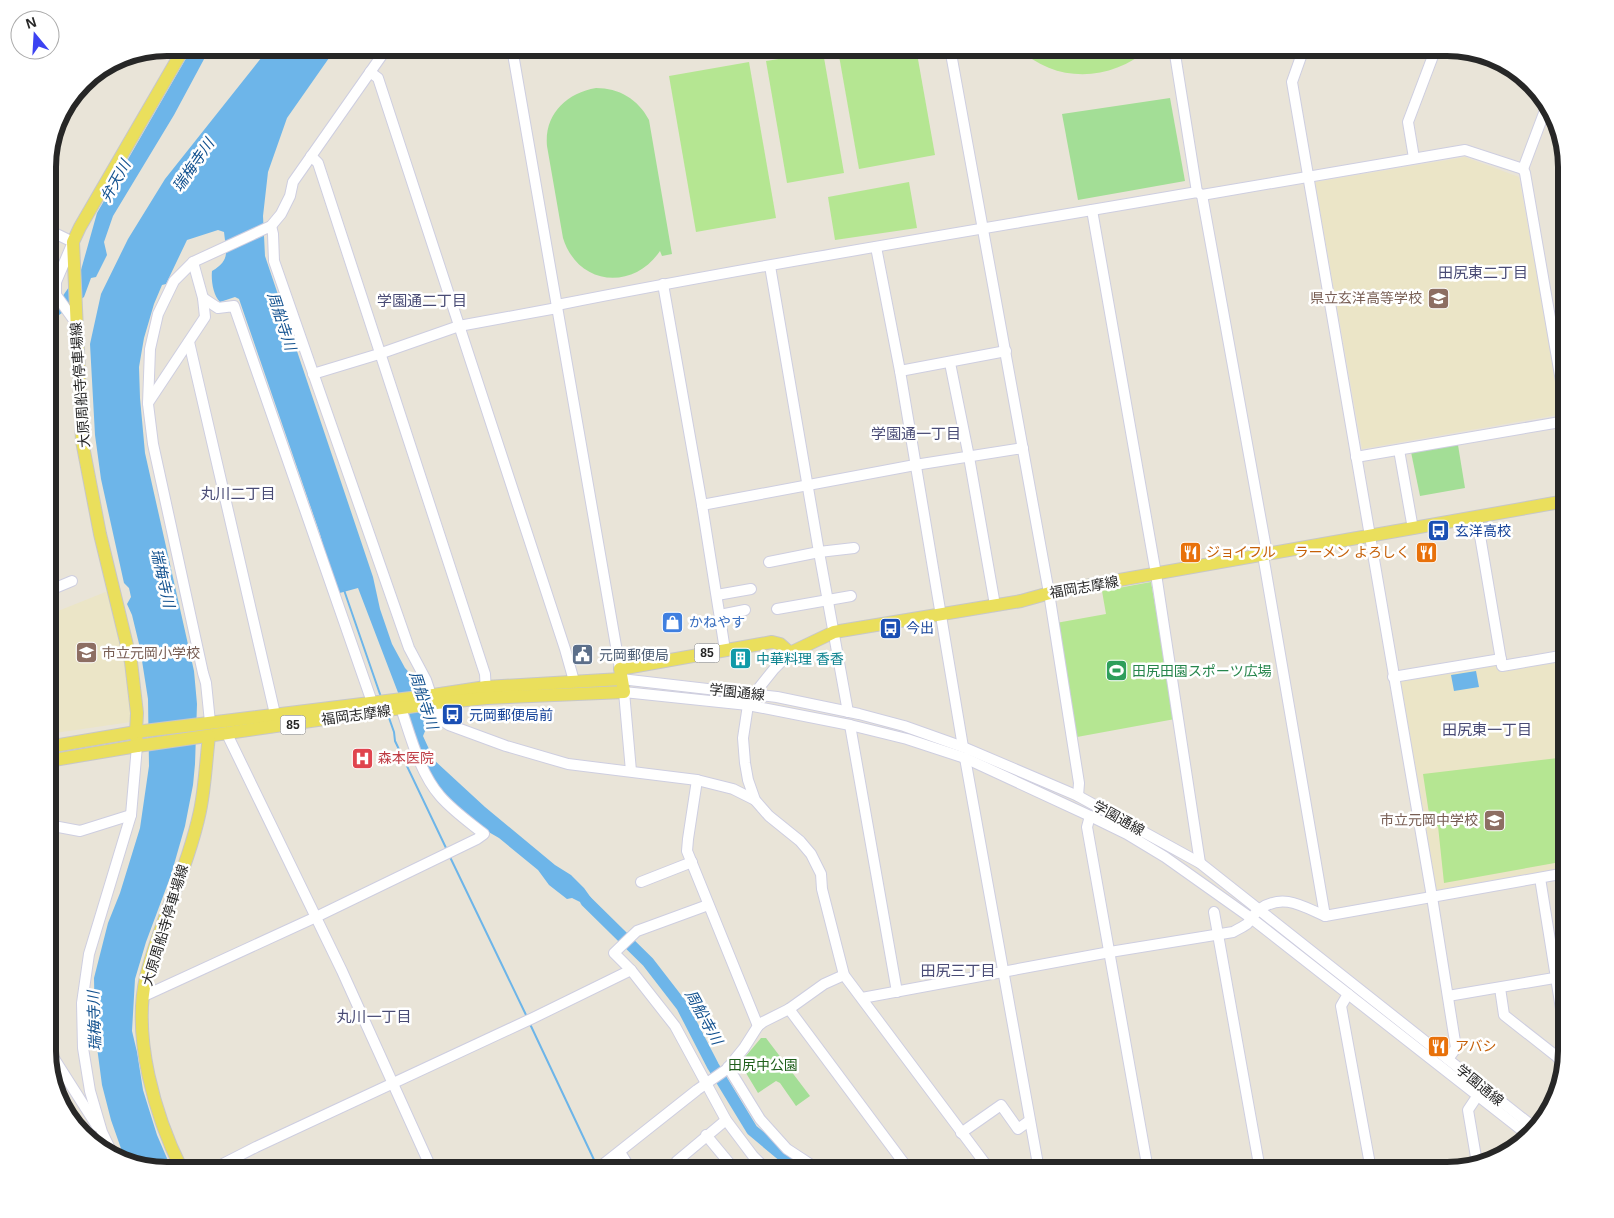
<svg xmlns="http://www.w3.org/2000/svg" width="1614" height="1218" viewBox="0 0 1614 1218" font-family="Helvetica,'Noto Sans JP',sans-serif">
  <rect width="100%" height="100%" fill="#e9e4d8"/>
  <g fill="#ebe5c7">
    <path d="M1465,157L1519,177L1562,414L1362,449L1315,182Z"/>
    <path d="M108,591L126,664L131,722L48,734V615Z"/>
    <path d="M1554,660L1566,743V868L1437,892L1435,891L1397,679L1498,661L1500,670Z"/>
  </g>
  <g fill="#a3de96">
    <path d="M596,88C619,88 638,99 649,120L672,254L662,256L660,251C633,291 578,286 563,238L547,146C544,115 566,93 596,88Z"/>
    <path d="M1170,98L1185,181L1078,200L1062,114Z"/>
    <path d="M1458,445L1465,488L1420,496L1411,452Z"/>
    <path d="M761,1038H766L810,1096L796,1106L780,1083L776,1081L758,1093L740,1063Z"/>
  </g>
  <g fill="#b5e692">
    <path d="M855,48H916L935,155L859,169L838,50Z"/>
    <path d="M1018,48H1149C1111,82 1056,84 1018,48Z"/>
    <path d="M823,52L844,173L787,183L766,61Z"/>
    <path d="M749,62L776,218L696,232L669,76Z"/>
    <path d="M909,182L917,228L835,240L828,197Z"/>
    <path d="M1151,582L1175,719L1077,737L1056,623L1106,614L1102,591Z"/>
    <path d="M48,658L59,713L48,716Z"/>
    <path d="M1558,758L1566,809V861L1444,883L1438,826L1431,827L1423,774Z"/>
  </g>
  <g fill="#6db5e9">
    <path d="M192,48H210L174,115L113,216L104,242L107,255L96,277L91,278L84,297L48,323V307L62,297L81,270L97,213Z"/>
    <path d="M269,48H336L287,118L268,172L263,216L265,256L373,577L380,609L392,644L405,668L415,679L428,724L423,736L434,760L485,807L555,865L571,875L584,888L599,909L596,916L584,904L572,898L567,899L549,885L538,870L499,838L480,827L441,792L428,771L358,588L336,594L320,534L239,299L235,297L220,302C213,295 211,280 212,271C231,260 226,251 224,232L218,230L187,240L166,284L162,285L154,304L144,338L139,367L140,398L145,453L194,671L197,704L195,764L193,785L185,826L171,875L146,942L135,979L132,1031L137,1052L143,1090L157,1135L172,1170H167L128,1164L124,1157L111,1120L102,1085L95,1032L94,978L108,923L120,893L140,828L149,766L148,699L140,648L132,615L127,604L131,597L129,588L124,583L101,479L95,435L90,344L101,294L128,239L165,179Z"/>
    <path d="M1476,671L1479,687L1454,691L1451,675Z"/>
  </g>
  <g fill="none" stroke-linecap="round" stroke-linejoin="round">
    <g stroke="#6db5e9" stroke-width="2">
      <path d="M344,590L381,697"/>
      <path d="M388,715L394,732L395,741L447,850"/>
      <path d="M450,857L527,1017"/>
      <path d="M530,1024L596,1164"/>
    </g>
    <path stroke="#6db5e9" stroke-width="12" d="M586,901L648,962L682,1006L713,1066L752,1130L800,1170"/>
    <defs>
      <g id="minor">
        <path d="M512,48L620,669"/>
        <path d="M950,48L1049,593L1079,783L1078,796"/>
        <path d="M1174,48L1197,192"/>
        <path d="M1304,48L1292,82L1432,897L1456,1048L1448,1059"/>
        <path d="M370,72L378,78L565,649L574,681"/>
        <path d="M311,156L318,163L485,674L486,693"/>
        <path d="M1414,158L1408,122L1436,48"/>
        <path d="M1523,169L1547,105"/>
        <path d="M1202,195L1267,554"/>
        <path d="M1092,210L1156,574L1200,863"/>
        <path d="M271,226L273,234L274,261L409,648L426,680L431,695"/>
        <path d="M48,230L73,242L56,282V295L76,323"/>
        <path d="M876,247L900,371L963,747"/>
        <path d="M770,266L819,552L848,712"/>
        <path d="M663,284L702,505L725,650"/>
        <path d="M203,298L218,308L234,306L372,702"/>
        <path d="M557,305C769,263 983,229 1197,192L1202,195L1465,150L1523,169L1525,173L1566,410"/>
        <path d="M189,342L275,714L273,721"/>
        <path d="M950,363L969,457L995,605"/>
        <path d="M900,371L1006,351"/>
        <path d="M313,374L379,354L459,326L557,308"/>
        <path d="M148,403L205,317L203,298L193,262"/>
        <path d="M1399,450L1413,529"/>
        <path d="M1356,457L1566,421"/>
        <path d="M702,505L915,465L1023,448"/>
        <path d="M1477,518L1502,666L1566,655"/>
        <path d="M1263,555L1325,916"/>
        <path d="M769,562L819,552L854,548"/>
        <path d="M48,591L72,581"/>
        <path d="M717,595L751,589"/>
        <path d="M777,609L851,596"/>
        <path d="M720,615L745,610"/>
        <path d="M790,653L774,669L754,694L748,705L743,738L745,763L748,780L755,800L769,816L800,841L811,854L821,874L822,889L844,975L990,1170"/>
        <path d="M1393,677L1501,659"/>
        <path d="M621,679L777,697L859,714L904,726L963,747L1078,796L1200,863L1536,1129"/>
        <path d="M436,703L443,721L449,725L506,746L568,764L697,780L733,789L755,800"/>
        <path d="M210,722L206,683L203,673L153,444L148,404L150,349L158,314L174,281L193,262L271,226L281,214L290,196L293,182L387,48"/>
        <path d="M850,725L897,992"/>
        <path d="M227,734L342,971L432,1170"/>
        <path d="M965,758L1039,1170"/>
        <path d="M631,771L624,692L748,705L850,725L907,739L965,758L1090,816L1127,834L1165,857L1251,918L1528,1135"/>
        <path d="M697,780L688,839L687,851L758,1026"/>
        <path d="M1090,816L1087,827L1148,1170"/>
        <path d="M48,825L80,831L131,815"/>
        <path d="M1540,878L1566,1040L1563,1051L1558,1058"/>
        <path d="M641,882L692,862"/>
        <path d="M708,905L637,931L614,953L631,970L675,1026L726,1120L753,1156L767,1170"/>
        <path d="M1214,912L1260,1170"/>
        <path d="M1500,988L1504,1015L1565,1063"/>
        <path d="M1348,994L1341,1006L1371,1170"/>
        <path d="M144,996L316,917L477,839L484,834C469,822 453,811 440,796C420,773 411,738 401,708"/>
        <path d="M1448,996L1566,976"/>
        <path d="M862,998L1110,952L1233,932C1238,929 1243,927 1247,924C1251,920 1254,913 1260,909C1283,893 1302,906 1325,916L1566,873"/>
        <path d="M789,1009L909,1170"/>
        <path d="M48,1049L97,1126"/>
        <path d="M728,1067L760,1119L787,1149L819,1170"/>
        <path d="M961,1133L1001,1105L1018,1129L1029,1121"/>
        <path d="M706,1135L735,1170"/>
        <path d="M620,1152L631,1170"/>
        <path d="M114,1157L102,1132L90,1091L83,1048L82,1003L89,954L131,815L137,746"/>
        <path d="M1477,1163L1468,1110L1478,1095"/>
        <path d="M211,1170L256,1147L533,1018L631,970"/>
        <path d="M596,1170L697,1090L727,1069L744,1048L758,1026L763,1022L789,1009L824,984L844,975"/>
        <path d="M685,1170L677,1161L726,1120"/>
      </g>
      <g id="major">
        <path d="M137,746L136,732L137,713L131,662L100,534L82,441L73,242L80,227L184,48"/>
        <path d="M48,747L136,732L427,696L486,687L621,679"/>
        <path d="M48,761L137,746L436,703L487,698L624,692L620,669L631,667L772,642L780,644L790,653L834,632L1021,601L1057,591L1566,501"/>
        <path d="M182,1170C155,1116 132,1037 146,977C160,920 188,868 200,811C205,787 206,761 209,736"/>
      </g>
    </defs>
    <use href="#minor" stroke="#cecee0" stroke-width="12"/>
    <use href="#major" stroke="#c7c7c7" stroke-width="14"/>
    <use href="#minor" stroke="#fff" stroke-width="10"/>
    <use href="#major" stroke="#eadf5c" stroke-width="12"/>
  </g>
  <defs>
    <symbol id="school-square" viewBox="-11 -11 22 22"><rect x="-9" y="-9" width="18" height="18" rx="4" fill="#8d6e63" stroke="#fff"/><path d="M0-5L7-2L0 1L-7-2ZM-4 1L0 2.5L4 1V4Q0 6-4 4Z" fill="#fff"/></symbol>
    <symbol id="bus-square" viewBox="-11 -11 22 22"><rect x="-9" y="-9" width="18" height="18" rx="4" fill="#1a4fb4" stroke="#fff"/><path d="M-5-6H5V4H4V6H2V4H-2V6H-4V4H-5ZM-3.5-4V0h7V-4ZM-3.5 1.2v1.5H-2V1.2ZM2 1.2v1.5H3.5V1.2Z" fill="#fff"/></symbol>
    <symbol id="restaurant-square" viewBox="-11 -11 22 22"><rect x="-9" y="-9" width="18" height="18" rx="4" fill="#e8710a" stroke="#fff"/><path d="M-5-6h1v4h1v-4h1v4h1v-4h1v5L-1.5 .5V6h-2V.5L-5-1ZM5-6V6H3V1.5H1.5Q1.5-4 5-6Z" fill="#fff"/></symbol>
    <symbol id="shop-square" viewBox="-11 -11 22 22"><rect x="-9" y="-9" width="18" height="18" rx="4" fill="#3f7fe0" stroke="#fff"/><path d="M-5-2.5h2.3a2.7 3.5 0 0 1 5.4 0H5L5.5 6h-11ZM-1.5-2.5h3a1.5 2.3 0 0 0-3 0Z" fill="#fff"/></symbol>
    <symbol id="civic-square" viewBox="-11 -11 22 22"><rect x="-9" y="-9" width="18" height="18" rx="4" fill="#5c6f8a" stroke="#fff"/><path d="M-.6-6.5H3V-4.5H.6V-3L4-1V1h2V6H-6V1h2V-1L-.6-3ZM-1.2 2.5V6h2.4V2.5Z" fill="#fff"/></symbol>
    <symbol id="building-square" viewBox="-11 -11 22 22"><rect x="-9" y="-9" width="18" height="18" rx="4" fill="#0f9aa8" stroke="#fff"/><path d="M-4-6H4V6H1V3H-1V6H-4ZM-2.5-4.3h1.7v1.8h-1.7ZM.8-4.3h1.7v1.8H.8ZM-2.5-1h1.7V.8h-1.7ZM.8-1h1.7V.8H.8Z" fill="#fff"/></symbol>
    <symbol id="stadium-square" viewBox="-11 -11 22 22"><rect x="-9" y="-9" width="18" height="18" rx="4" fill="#2e9e5b" stroke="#fff"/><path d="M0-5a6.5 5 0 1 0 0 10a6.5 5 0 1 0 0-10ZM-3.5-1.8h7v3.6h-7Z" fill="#fff"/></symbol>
    <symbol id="hospital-square" viewBox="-11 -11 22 22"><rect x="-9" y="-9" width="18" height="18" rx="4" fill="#e0444e" stroke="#fff"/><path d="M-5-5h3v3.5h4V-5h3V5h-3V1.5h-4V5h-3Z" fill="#fff"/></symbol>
  </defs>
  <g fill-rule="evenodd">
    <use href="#school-square" x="1426" y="286" width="25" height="25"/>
    <use href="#bus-square" x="1426" y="518" width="25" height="25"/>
    <use href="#restaurant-square" x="1178" y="540" width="25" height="25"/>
    <use href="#restaurant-square" x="1414" y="540" width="25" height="25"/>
    <use href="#shop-square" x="660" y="610" width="25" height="25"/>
    <use href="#bus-square" x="878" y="616" width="25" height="25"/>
    <use href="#school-square" x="74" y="640" width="25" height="25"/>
    <use href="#civic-square" x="570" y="642" width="25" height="25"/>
    <use href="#building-square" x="728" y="646" width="25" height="25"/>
    <use href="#stadium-square" x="1104" y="658" width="25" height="25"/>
    <use href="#bus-square" x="440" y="702" width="25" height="25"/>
    <use href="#hospital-square" x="350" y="746" width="25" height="25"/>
    <use href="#school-square" x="1482" y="808" width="25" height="25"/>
    <use href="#restaurant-square" x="1426" y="1034" width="25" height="25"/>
  </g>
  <g text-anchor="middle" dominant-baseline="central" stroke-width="5" stroke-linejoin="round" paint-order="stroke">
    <g fill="#fff" stroke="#686868" stroke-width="1">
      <rect x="694.5" y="643.5" width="25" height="19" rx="4"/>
      <rect x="280.5" y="715.5" width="25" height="19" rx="4"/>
    </g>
    <g font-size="12" font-weight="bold" fill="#272727">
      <text x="707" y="653">85</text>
      <text x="293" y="725">85</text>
    </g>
    <g font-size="14" fill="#785e54" stroke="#fff" text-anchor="end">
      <text x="1422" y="298">県立玄洋高等学校</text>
      <text x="102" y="653" text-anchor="start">市立元岡小学校</text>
      <text x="1478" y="820">市立元岡中学校</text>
    </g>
    <g font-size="14" fill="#272727" stroke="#fff">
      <text transform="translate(80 385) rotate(-94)">大原周船寺停車場線</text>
      <text transform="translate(1084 587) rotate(-10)">福岡志摩線</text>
      <text transform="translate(737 692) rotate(6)">学園通線</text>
      <text transform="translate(356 715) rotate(-8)">福岡志摩線</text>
      <text transform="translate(1119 818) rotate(29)">学園通線</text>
      <text transform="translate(165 925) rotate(-73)">大原周船寺停車場線</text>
      <text transform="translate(1480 1085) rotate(39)">学園通線</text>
    </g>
    <g font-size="14" fill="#164399" stroke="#fff" text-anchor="start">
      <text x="1455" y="531">玄洋高校</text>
      <text x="906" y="628">今出</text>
      <text x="469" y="715">元岡郵便局前</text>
    </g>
    <g font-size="14" fill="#c56008" stroke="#fff" text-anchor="start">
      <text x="1206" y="552">ジョイフル</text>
      <text x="1410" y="552" text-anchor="end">ラーメン よろしく</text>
      <text x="1455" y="1046">アバシ</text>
    </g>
    <g font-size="14" fill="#366cbe" stroke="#fff" text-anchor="start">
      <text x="689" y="622">かねやす</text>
    </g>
    <g font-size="14" fill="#4e5e75" stroke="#fff" text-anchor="start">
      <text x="599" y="655">元岡郵便局</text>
    </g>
    <g font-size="14" fill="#0d838f" stroke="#fff" text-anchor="start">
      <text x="756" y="659">中華料理 香香</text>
    </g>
    <g font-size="14" fill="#27864d" stroke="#fff" text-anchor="start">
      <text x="1132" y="671">田尻田園スポーツ広場</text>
    </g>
    <g font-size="14" fill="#be3a42" stroke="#fff" text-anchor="start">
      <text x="378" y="758">森本医院</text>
    </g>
    <g font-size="14" fill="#1f5f1b" stroke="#fff">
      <text x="763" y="1065">田尻中公園</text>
    </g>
    <g font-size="15" font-style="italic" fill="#12518f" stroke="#fff">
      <text transform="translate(193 165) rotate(-55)">瑞梅寺川</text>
      <text transform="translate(115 181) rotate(-61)">弁天川</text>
      <text transform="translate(282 321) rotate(72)">周船寺川</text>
      <text transform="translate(163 578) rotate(77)">瑞梅寺川</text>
      <text transform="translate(424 700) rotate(72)">周船寺川</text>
      <text transform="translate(704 1017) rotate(61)">周船寺川</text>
      <text transform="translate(94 1021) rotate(-92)">瑞梅寺川</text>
    </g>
    <g font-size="15" fill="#494b75" stroke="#fff">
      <text x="1483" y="272">田尻東二丁目</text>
      <text x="422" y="300">学園通二丁目</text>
      <text x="916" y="433">学園通一丁目</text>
      <text x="238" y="493">丸川二丁目</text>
      <text x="1487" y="729">田尻東一丁目</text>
      <text x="958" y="970">田尻三丁目</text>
      <text x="374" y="1016">丸川一丁目</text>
    </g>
  </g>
  <path d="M0 0H1614V1218H0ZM167 56H1447A111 111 0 0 1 1558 167V1051A111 111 0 0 1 1447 1162H167A111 111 0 0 1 56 1051V167A111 111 0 0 1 167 56Z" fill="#fff" fill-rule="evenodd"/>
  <path fill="none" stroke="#272727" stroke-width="6" d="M167 56H1447A111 111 0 0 1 1558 167V1051A111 111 0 0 1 1447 1162H167A111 111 0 0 1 56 1051V167A111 111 0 0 1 167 56Z"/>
  <g transform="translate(35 35) rotate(342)"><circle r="24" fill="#ffffff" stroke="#a9a9a9"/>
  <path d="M0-4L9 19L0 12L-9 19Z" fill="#3c42f2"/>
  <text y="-8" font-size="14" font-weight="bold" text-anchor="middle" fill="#272727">N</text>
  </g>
</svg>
